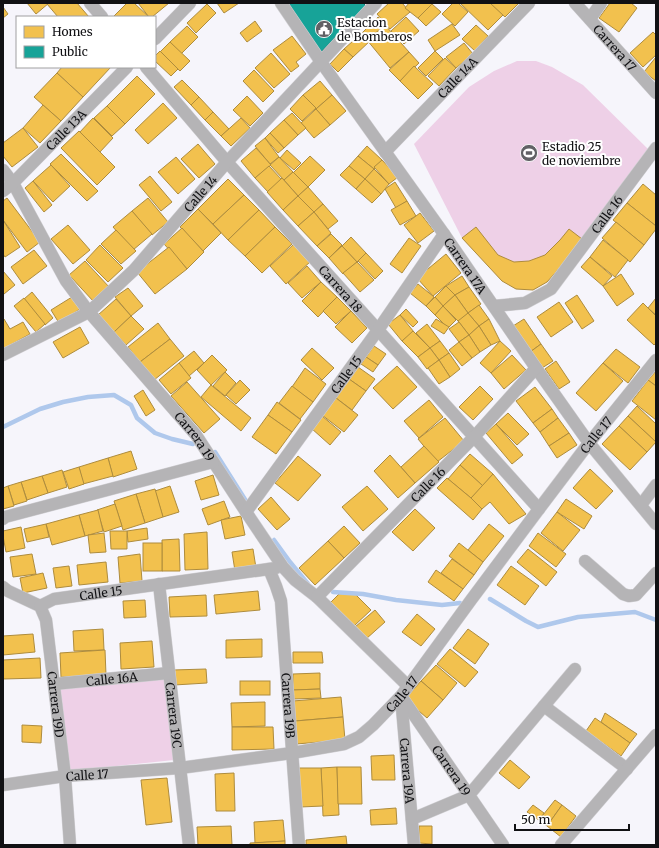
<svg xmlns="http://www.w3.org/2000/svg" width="659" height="848" viewBox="0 0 659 848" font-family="Merriweather,serif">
  <rect width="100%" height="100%" fill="#f6f5fb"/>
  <g fill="#eed0e7">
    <path d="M517,61H536L552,67L583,85L649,150L565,261L547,282L533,290L516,289L502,281L462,238L414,144L469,87L494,71Z"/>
    <path d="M164,677L174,760L69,771L60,689Z"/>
  </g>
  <g fill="#f2c14e" stroke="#ae8c3d">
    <path d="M27,3H49L36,14Z"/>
    <path d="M49,3H77L89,17H58L47,4Z"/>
    <path d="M127,3H134L149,17H113Z"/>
    <path d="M138,3H169L152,17H149Z"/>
    <path d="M217,3H239L224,13Z"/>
    <path d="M311,3H320L327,16L308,26L299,10Z"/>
    <path d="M328,3H334L342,10L320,36L308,26Z"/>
    <path d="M334,3H350L342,11Z"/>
    <path d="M389,3H402L410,12L390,29L377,14Z"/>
    <path d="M409,3H431L432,4L419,19L405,8Z"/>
    <path d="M453,3H458L468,12L455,26L442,14Z"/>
    <path d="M460,3H491L503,15L488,30Z"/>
    <path d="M490,3H519L505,17Z"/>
    <path d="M610,3H631L637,8L619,32L599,18Z"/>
    <path d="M207,4L216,13L196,33L187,23Z"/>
    <path d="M432,4L441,12L426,26L418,18Z"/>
    <path d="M3,7L8,14L3,18Z"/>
    <path d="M378,17L385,25L369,39L363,32Z"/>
    <path d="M406,17L419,31L404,44L391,31Z"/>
    <path d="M255,21L262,31L247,42L240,33Z"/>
    <path d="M452,24L460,35L435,51L428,40Z"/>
    <path d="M385,25L409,52L390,68L367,40Z"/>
    <path d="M476,25L488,36L475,51L462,39Z"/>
    <path d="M187,26L198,37L181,54L170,42Z"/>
    <path d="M363,32L371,40L353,57L344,49Z"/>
    <path d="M653,32L656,35V55L643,67L630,53Z"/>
    <path d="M292,36L306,54L296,62L299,66L291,72L273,50Z"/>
    <path d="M170,42L190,61L180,71L160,52Z"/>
    <path d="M464,43L473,54L456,68L446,57Z"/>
    <path d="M344,49L353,57L338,72L330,64Z"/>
    <path d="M160,51L178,69L171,76L155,61V56Z"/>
    <path d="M435,51L443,59L426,76L418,68Z"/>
    <path d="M409,52L419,63L400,81L389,70Z"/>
    <path d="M271,53L290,74L274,88L255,68Z"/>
    <path d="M656,57V81L644,72Z"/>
    <path d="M445,58L456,68L439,86L428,76Z"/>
    <path d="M414,66L433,84L418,99L400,81Z"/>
    <path d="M62,67H111L83,97L57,73Z"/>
    <path d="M254,70L274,91L263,102L243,81Z"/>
    <path d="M57,73L83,97L61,121L34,97Z"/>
    <path d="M137,76L155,94L125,124L107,106Z"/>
    <path d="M182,80L199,97L191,105L174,87Z"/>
    <path d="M320,81L332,95L316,109L303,95Z"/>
    <path d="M303,95L316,108L302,121L290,109Z"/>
    <path d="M332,95L346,111L330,125L316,109Z"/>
    <path d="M247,96L263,113L250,126L233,110Z"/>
    <path d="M199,97L213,112L205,120L191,105Z"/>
    <path d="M163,103L177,118L148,144L135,130Z"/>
    <path d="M43,105L61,121L40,143L23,128Z"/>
    <path d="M107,106L125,124L112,136L94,118Z"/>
    <path d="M316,109L330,125L314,138L301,123Z"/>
    <path d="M213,112L229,129L221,136L205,120Z"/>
    <path d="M292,113L306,128L298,135L284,120Z"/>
    <path d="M93,118L113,138L99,153L79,133Z"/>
    <path d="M241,118L250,128L231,146L221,136Z"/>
    <path d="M284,120L298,135L284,148L270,133Z"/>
    <path d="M23,128L38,147L12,167L3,156V143Z"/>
    <path d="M79,131L115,167L97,185L61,148Z"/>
    <path d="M270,133L284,148L278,153L265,138Z"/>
    <path d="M265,138L279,157L270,164L255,146Z"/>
    <path d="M198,144L215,164L199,178L181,159Z"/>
    <path d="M367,146L382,160L374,169L358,156Z"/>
    <path d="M256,148L271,165L255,178L241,161Z"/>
    <path d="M287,150L301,163L294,170L280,158Z"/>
    <path d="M61,154L98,191L87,201L50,164Z"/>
    <path d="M310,156L325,170L308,187L293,173Z"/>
    <path d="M358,156L374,169L365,179L349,166Z"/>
    <path d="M176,157L195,179L178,194L158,172Z"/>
    <path d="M279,157L293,172L284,180L270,165Z"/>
    <path d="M382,160L398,177L389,184L374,167Z"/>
    <path d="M51,165L70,186L53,202L33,181Z"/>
    <path d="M269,166L282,180L268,192L255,178Z"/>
    <path d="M349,166L365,179L356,189L340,175Z"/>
    <path d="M374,169L389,184L381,194L365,179Z"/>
    <path d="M293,172L308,187L298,196L284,180Z"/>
    <path d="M150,176L172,202L161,211L139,185Z"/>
    <path d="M282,178L298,196L283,210L267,192Z"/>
    <path d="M228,179L244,195L213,224L198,209Z"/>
    <path d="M365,179L381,194L372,203L356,189Z"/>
    <path d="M33,181L52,205L44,212L25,188Z"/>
    <path d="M395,182L407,201L396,208L385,189Z"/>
    <path d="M643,184L656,195V226L627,203Z"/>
    <path d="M308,187L323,204L314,212L298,196Z"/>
    <path d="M244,195L259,210L228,240L213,224Z"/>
    <path d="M298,196L314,212L298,226L283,210Z"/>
    <path d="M7,198L40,242L27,252L3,220V201Z"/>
    <path d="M148,198L168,222L152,235L132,211Z"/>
    <path d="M407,201L416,216L400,225L391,210Z"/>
    <path d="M627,203L656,226V229L644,245L613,220Z"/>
    <path d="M323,204L338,221L328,229L314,212Z"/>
    <path d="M198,209L221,233L203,251L180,227Z"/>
    <path d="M259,210L275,227L245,256L228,240Z"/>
    <path d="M132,211L152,234L133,250L113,227Z"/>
    <path d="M314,212L331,233L317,246L298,226Z"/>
    <path d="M420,213L434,231L418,243L404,225Z"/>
    <path d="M3,220L20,247L5,257L3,254Z"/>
    <path d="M616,222L644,245L630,262L602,238Z"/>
    <path d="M68,225L90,250L73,264L51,239Z"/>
    <path d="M275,227L292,244L262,273L245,256Z"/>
    <path d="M476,227L498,255L514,262L529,261L545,255L560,240L569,229L582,239L556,272L547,282L533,290L516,289L502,281L462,238Z"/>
    <path d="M182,228L204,252L187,269L164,244Z"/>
    <path d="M116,230L136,251L121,264L101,244Z"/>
    <path d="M331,234L342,245L329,258L317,246Z"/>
    <path d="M351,237L366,253L357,262L342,246Z"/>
    <path d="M409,238L421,246L402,273L390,264Z"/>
    <path d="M603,240L628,260L615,277L590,257Z"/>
    <path d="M294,244L311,261L286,284L270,266Z"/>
    <path d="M100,245L123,268L108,282L86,260Z"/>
    <path d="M342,246L357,262L343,274L329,258Z"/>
    <path d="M169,247L187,269L155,294L137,272Z"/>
    <path d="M34,250L47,266L23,284L11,267Z"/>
    <path d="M366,253L383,271L375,279L358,261Z"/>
    <path d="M446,254L461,273L433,296L417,278Z"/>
    <path d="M590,257L612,276L603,286L581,267Z"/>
    <path d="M85,261L110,288L94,302L69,275Z"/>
    <path d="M357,262L374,280L360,292L343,273Z"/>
    <path d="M307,266L321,282L302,298L288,283Z"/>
    <path d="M3,271L15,285L4,294L3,293Z"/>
    <path d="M621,274L634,294L617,306L603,286Z"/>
    <path d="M462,276L469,287L455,295L446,286Z"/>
    <path d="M321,282L337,297L318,317L302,301Z"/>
    <path d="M418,284L434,297L426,306L410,293Z"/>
    <path d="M446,286L455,295L443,306L435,297Z"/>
    <path d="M469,287L481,304L468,313L455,295Z"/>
    <path d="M128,288L143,306L131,316L115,297Z"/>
    <path d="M32,292L53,318L45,325L24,299Z"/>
    <path d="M455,295L468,313L459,322L443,306Z"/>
    <path d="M577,295L594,321L582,329L565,303Z"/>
    <path d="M72,297L80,309L59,323L51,310Z"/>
    <path d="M337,297L351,311L336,324L323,311Z"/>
    <path d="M435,297L443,306L435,315L426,306Z"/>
    <path d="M24,298L45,324L36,332L14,306Z"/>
    <path d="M656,298V315L648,308Z"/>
    <path d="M116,299L131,316L114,332L98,315Z"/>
    <path d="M559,302L573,322L551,337L537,317Z"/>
    <path d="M643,303L656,316V343L654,345L627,320Z"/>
    <path d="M479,305L489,319L479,326L468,313Z"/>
    <path d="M443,306L456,320L448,328L435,315Z"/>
    <path d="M406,309L418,322L413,327L400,315Z"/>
    <path d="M351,311L367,328L352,343L335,327Z"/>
    <path d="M468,313L479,326L469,335L458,321Z"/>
    <path d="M400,315L414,332L402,341L388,324Z"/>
    <path d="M131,316L144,329L126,345L114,332Z"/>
    <path d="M3,319H4L10,329L23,322L30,334L3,349Z"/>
    <path d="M436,319L449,327L444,334L431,326Z"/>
    <path d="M489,319L500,341L491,345L479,326Z"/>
    <path d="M524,319L541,344L530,352L513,326Z"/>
    <path d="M459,322L469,335L459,342L449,329Z"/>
    <path d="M158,323L170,339L140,362L128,347Z"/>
    <path d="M427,324L440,341L430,348L416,333Z"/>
    <path d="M479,326L491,345L480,352L469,335Z"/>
    <path d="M80,327L89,343L63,358L53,342Z"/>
    <path d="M413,331L430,348L418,357L402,341Z"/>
    <path d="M469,335L480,352L472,358L459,342Z"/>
    <path d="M170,339L184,356L154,380L140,362Z"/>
    <path d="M440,341L449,353L439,360L430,348Z"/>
    <path d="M500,341L511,351L491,373L480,363Z"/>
    <path d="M459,342L472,358L462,366L449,350Z"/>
    <path d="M541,344L553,361L542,368L530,352Z"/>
    <path d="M374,346L386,354L378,365L366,357Z"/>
    <path d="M312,348L334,368L322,380L301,360Z"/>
    <path d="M430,348L439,360L427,369L418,357Z"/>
    <path d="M616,349L640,367L628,383L603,363Z"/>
    <path d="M194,351L204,363L189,376L179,363Z"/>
    <path d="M449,353L460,369L450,377L439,360Z"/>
    <path d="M212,355L227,370L211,385L197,370Z"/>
    <path d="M512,355L526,370L504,389L491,373Z"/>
    <path d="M366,357L378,365L373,372L361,364Z"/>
    <path d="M439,360L450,377L439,384L428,368Z"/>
    <path d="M556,361L570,382L559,389L545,369Z"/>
    <path d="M179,363L191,378L171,394L159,380Z"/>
    <path d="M603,363L623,381L596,411L576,393Z"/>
    <path d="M397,366L417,387L393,409L373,388Z"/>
    <path d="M358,367L375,379L366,391L349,379Z"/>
    <path d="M305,368L326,384L313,402L292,387Z"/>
    <path d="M656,371V386L648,380Z"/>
    <path d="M225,372L236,383L225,396L213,386Z"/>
    <path d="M349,379L366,391L352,410L336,398Z"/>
    <path d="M240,380L250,390L236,404L226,395Z"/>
    <path d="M648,380L656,386V420L632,401Z"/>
    <path d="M187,382L220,419L204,433L171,396Z"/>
    <path d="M211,385L251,418L241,431L201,397Z"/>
    <path d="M292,386L313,402L300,419L279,403Z"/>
    <path d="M480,386L493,399L473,420L459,407Z"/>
    <path d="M535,387L552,409L533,423L516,401Z"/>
    <path d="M143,390L155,410L146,416L134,396Z"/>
    <path d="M336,398L358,415L344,432L322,415Z"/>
    <path d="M429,400L443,417L419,438L404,421Z"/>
    <path d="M277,402L301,420L292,432L268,415Z"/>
    <path d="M637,406L656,424V442L628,416Z"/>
    <path d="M552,409L558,418L540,432L533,423Z"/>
    <path d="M508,413L529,434L517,445L496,424Z"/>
    <path d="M268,415L292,432L276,454L252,437Z"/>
    <path d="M322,416L341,432L330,445L311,428Z"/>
    <path d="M628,416L656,442L647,452L619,426Z"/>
    <path d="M445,418L464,441L437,462L418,439Z"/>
    <path d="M558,418L569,433L549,446L540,432Z"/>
    <path d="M496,424L523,455L512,464L486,433Z"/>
    <path d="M619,426L647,452L630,470L602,444Z"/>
    <path d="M569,433L577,445L557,458L549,446Z"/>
    <path d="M424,446L439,462L415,483L401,467Z"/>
    <path d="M131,451L137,469L113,477L108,458Z"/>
    <path d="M470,454L493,474L483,486L460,465Z"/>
    <path d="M390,455L415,483L398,498L374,471Z"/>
    <path d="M298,456L321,475L298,501L275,483Z"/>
    <path d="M108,458L113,476L83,484L79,467Z"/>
    <path d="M460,465L483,486L471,498L448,479Z"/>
    <path d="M79,467L84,484L69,489L63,472Z"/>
    <path d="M590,469L613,491L596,509L573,488Z"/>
    <path d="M62,470L67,487L48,493L42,476Z"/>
    <path d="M493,474L526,514L509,524L490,502L482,509L471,498Z"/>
    <path d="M213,475L219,495L201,500L195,481Z"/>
    <path d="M42,476L48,493L27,500L21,482Z"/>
    <path d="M447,478L471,498L482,509L473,520L437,488Z"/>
    <path d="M21,482L27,501L14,505L8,486Z"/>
    <path d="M8,486L14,506L3,509V488Z"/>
    <path d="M170,486L179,512L163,517L155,491Z"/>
    <path d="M367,486L388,509L363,531L342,507Z"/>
    <path d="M155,489L163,517L145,523L136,494Z"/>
    <path d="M136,494L145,523L123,530L114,501Z"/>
    <path d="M271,497L290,519L277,530L258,509Z"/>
    <path d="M566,499L592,516L584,529L557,512Z"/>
    <path d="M224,501L230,517L208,525L202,509Z"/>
    <path d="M115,504L122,526L104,532L97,510Z"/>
    <path d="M415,509L435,528L413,551L392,532Z"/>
    <path d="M98,510L103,531L85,536L79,515Z"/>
    <path d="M557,512L580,530L563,551L541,533Z"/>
    <path d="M79,515L85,536L52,545L46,524Z"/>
    <path d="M241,516L245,535L225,539L221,520Z"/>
    <path d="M46,524L49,537L27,542L24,529Z"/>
    <path d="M489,524L504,536L483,562L468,550Z"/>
    <path d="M344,526L360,543L344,558L328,541Z"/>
    <path d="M21,527L25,548L6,552L3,536V531Z"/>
    <path d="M147,528L148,539L128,542L127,531Z"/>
    <path d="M110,531H127V549H111Z"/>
    <path d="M207,532L208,569L185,570L184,534Z"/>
    <path d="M104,533L106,552L90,553L88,535Z"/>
    <path d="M538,533L566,554L556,567L529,546Z"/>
    <path d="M179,539L180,571H162V540Z"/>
    <path d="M328,541L344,558L315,585L299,568Z"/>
    <rect x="143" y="543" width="19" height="28"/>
    <path d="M459,543L483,562L474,575L449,556Z"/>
    <path d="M253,549L256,568L235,571L232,552Z"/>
    <path d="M528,549L557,572L546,586L517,562Z"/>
    <path d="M32,554L36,574L13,577L10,557Z"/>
    <path d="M140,554L142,581L120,583L118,557Z"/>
    <path d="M452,559L474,575L463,589L441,573Z"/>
    <path d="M106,562L108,582L79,585L77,565Z"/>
    <path d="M69,566L72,586L56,588L53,568Z"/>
    <path d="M511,566L539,586L525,605L497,585Z"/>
    <path d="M436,570L463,589L454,601L428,582Z"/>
    <path d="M43,573L47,588L23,593L20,578Z"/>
    <path d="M258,591L260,610L216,614L214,595Z"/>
    <path d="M341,592L355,594L371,610L354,626L330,603Z"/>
    <path d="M206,595L207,616L170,617L169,597Z"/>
    <path d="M145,600L146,617L124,618L123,601Z"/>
    <path d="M375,610L385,622L366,639L355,627Z"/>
    <path d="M417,614L435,629L421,646L402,632Z"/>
    <path d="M103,629L104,650L74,651L73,631Z"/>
    <path d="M468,629L489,644L475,664L453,648Z"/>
    <path d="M33,634L35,652L3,655V636Z"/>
    <path d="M262,639V657L226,658V640Z"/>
    <path d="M152,641L154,667L121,669L120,643Z"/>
    <path d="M450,649L478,672L465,687L437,664Z"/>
    <path d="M105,650L106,675L61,677L60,653Z"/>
    <path d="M293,652H322L323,663H293Z"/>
    <path d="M40,658L41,678L3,679V660Z"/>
    <path d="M436,665L457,683L443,700L421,681Z"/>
    <path d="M206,669L207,683L174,685L173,670Z"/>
    <path d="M320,673V689L293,690V674Z"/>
    <rect x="240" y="681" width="30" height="14"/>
    <path d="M421,681L443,700L427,718L405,699Z"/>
    <path d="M320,689L321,698L294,699L293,690Z"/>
    <path d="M341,697L343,717L295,721L293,701Z"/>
    <path d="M265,702V726L232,727L231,703Z"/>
    <path d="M605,713L637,734L630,743L601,722Z"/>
    <path d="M343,717L345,740L296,744L295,721Z"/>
    <path d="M595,718L630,743L621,756L586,731Z"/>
    <path d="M22,725L42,726L41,743L22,742Z"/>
    <path d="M232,727H273L274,749L232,750Z"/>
    <path d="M394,755L395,780H372L371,756Z"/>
    <path d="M510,760L530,777L519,789L499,773Z"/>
    <path d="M337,767L339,815L323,816L321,768Z"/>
    <path d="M337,767H361L362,804H338Z"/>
    <path d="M299,768H321L323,806L300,807Z"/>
    <path d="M234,773L235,811H216L215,774Z"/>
    <path d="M167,778L172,822L146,825L141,780Z"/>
    <path d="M555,800L562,805L547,826L539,820Z"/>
    <path d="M533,805L544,813L539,820L527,812Z"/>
    <path d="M562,805L576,816L561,837L547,826Z"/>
    <path d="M396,808L397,824L371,825L370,810Z"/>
    <path d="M283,820L285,841L255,843L254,822Z"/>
    <path d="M231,826L232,845H198L197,827Z"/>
    <path d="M419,826H432V844L419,843Z"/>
    <path d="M346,836L347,845H306V840Z"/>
    <path d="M285,841V845H250V843Z"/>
  </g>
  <path fill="#17a398" stroke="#157770" d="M288,3H363L366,6L321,52Z"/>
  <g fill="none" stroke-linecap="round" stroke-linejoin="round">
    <g stroke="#afc8ec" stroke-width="4.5">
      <path d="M3,427L40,409L63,402L88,397L114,395L131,405L137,418L155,433L172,439L193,444"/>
      <path d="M215,452L246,501"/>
      <path d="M274,540L290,562L308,584"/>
      <path d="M333,592L363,594L396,600L442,605L460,603"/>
      <path d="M490,599L526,621L538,627L578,617L635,612L656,620"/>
    </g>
    <defs>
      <g id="street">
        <path d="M90,3L102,17"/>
        <path id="s1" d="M281,3L321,62L444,234L536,368L589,443L656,524"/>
        <path id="s2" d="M575,3L656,93"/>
        <path d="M590,19L601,3"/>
        <path d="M155,39L190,3"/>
        <path id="s3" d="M146,67L227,162L539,509"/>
        <path id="s4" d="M385,152L529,3"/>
        <path id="s5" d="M3,170L13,183L66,281L89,312L196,435L246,512L283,567L295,580L317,597L408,686"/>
        <path id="s6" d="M3,191L13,183L127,67"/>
        <path id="s7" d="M494,306L525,303L551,289L656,148"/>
        <path id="s8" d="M3,355L89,312L134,270L227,162L376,3"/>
        <path d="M641,505L656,485"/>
        <path id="s9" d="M246,512L378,330L444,234"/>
        <path d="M3,519L5,517L213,462"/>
        <path d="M585,561L623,594L629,596L636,595L656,573"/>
        <path id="s10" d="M269,569L276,586L281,601L299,845"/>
        <path id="s11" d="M159,584L189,845"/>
        <path id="s12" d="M3,587L8,591L40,606L46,620L65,776L70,845"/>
        <path id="s13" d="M317,597L474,437L536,368"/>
        <path id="s14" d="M40,606L54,599L276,568"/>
        <path id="s15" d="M54,684L169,673"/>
        <path id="s16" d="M401,696L503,845"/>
        <path id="s17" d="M401,697L414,845"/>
        <path d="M544,706L627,769"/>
        <path id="s18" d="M3,785L65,776L180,768L292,753L344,744L359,737L373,725L401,696L471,600L539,509L589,443L656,360"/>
        <path d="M412,819L469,795L575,669"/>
        <path d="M561,845L656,735"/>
      </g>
    </defs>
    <use href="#street" stroke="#d2d1d5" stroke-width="13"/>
    <use href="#street" stroke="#b5b4b6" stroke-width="12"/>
  </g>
  <defs>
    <symbol id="civic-disc" viewBox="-11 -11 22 22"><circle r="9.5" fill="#616165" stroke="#fff"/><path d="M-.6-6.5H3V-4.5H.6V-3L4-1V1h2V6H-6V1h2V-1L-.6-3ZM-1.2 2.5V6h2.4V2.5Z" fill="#fff"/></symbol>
    <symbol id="stadium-disc" viewBox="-11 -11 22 22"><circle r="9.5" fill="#616165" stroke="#fff"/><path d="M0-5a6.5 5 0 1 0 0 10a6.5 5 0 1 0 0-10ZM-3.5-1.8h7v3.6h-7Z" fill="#fff"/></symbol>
  </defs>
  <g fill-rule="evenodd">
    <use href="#civic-disc" x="314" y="19" width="20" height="20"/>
    <use href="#stadium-disc" x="519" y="143" width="20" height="20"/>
  </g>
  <g text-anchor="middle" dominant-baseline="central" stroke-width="4" stroke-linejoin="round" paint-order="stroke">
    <g font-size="12" fill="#111114" stroke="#fff" text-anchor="start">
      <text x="337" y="22">Estacion<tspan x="337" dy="14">de Bomberos</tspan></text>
      <text x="542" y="146">Estadio 25<tspan x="542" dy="14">de noviembre</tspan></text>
    </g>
    <g font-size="12" fill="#111114" stroke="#fff">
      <text stroke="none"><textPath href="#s2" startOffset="60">Carrera 17</textPath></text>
      <text stroke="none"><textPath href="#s4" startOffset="104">Calle 14A</textPath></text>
      <text stroke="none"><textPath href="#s6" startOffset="88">Calle 13A</textPath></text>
      <text stroke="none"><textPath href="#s8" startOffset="259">Calle 14</textPath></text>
      <text stroke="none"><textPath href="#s7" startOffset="154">Calle 16</textPath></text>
      <text stroke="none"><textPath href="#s1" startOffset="321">Carrera 17A</textPath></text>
      <text stroke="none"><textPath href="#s3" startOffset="295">Carrera 18</textPath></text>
      <text stroke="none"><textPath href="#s9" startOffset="170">Calle 15</textPath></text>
      <text stroke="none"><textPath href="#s18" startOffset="745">Calle 17</textPath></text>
      <text stroke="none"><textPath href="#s5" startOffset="330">Carrera 19</textPath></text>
      <text stroke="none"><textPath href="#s13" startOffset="158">Calle 16</textPath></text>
      <text stroke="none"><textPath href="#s14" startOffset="63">Calle 15</textPath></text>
      <text stroke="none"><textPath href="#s15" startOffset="58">Calle 16A</textPath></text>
      <text stroke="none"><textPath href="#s18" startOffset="421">Calle 17</textPath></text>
      <text stroke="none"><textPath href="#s12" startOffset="142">Carrera 19D</textPath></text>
      <text stroke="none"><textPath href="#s10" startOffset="139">Carrera 19B</textPath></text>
      <text stroke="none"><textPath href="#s11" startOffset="132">Carrera 19C</textPath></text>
      <text stroke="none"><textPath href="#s17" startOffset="74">Carrera 19A</textPath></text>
      <text stroke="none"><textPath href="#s16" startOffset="90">Carrera 19</textPath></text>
      <text stroke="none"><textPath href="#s18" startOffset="85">Calle 17</textPath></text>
    </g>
  </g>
  <rect width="659" height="848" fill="none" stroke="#111114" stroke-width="8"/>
  <rect x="16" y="16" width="140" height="52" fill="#ffffff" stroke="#a0a0a1"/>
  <rect x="24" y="26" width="20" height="12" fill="#f2c14e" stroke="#a0a0a1"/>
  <text x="52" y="36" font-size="12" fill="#111114">Homes</text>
  <rect x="24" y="46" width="20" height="12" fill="#17a398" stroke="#a0a0a1"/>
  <text x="52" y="56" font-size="12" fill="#111114">Public</text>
  <path d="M515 824v6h114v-6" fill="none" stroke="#111114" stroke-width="2"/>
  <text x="521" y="824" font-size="12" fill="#111114" stroke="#ffffff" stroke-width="3" paint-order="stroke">50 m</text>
</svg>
